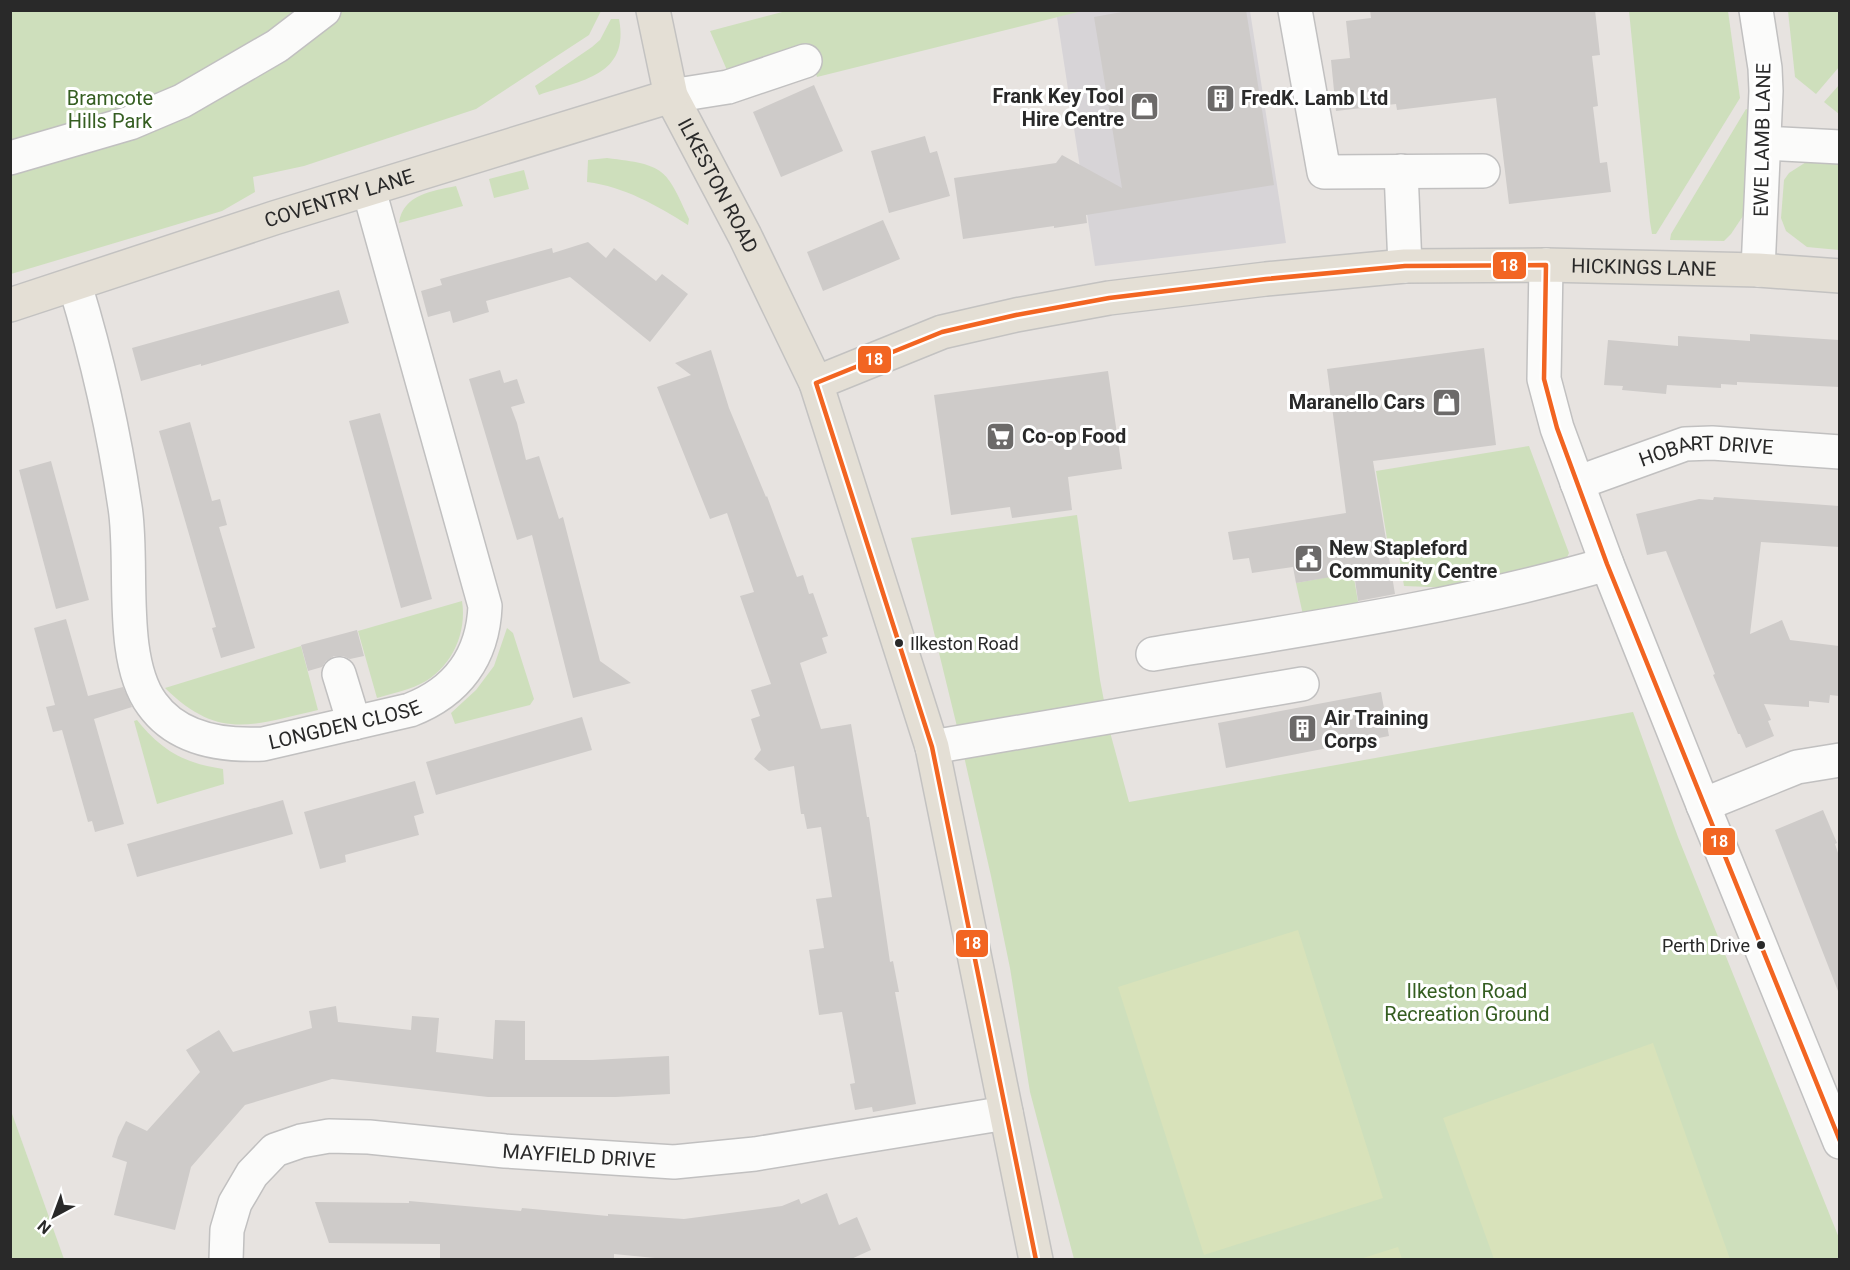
<svg xmlns="http://www.w3.org/2000/svg" width="1850" height="1270" viewBox="0 0 1850 1270" font-family="Roboto,sans-serif">
  <rect width="100%" height="100%" fill="#e7e3e0"/>
  <path fill="#d7d4d7" d="M1082,10L1250,11L1286,243L1095,266L1057,17Z"/>
  <g fill="#cedfbc">
    <path d="M790,10L1082,11L817,77L815,71L739,98L710,31Z"/>
    <path d="M1838,10L1839,67L1816,94L1795,77L1788,11Z"/>
    <path d="M10,11H601L589,35L476,109L304,166L253,177L255,192L222,211L11,274Z"/>
    <path d="M1629,11H1728L1740,98L1656,234H1652L1650,222Z"/>
    <path d="M611,19H619C630,76 581,80 539,95L535,86L592,47L600,40Z"/>
    <path d="M1839,85V114L1824,102Z"/>
    <path d="M1746,109L1749,110L1743,216L1731,234L1724,241L1670,240L1671,234Z"/>
    <path d="M1814,157L1839,159V250L1807,247L1786,231L1781,218L1784,180L1789,173Z"/>
    <path d="M607,158C665,165 666,168 689,219L688,225C656,205 625,187 587,182L588,160Z"/>
    <path d="M524,170L529,189L494,198L489,179Z"/>
    <path d="M456,186L463,206L399,223C403,194 433,191 456,186Z"/>
    <path d="M1529,446L1569,553L1562,568L1455,588L1404,586L1398,550L1389,551L1376,471Z"/>
    <path d="M1077,515L1100,680L1110,732L1129,802L1633,712L1678,837L1839,1238V1259H1074L1030,1092L1010,968L991,876L961,743L911,538Z"/>
    <path d="M1351,560L1359,608L1303,615L1296,583L1323,578L1322,565Z"/>
    <path d="M462,601C467,632 453,664 426,681C411,690 393,693 377,698L358,631Z"/>
    <path d="M507,628L513,633L534,699L530,705L455,724L451,713L476,690L494,666Z"/>
    <path d="M301,646L318,710C252,725 219,741 165,688Z"/>
    <path d="M137,720C162,751 184,763 223,769L224,784L157,804L134,721Z"/>
    <path d="M10,1108L64,1259H11Z"/>
  </g>
  <g fill="#d8e2ba">
    <path d="M1298,930L1383,1198L1204,1255L1118,987Z"/>
    <path d="M1653,1043L1730,1259H1494L1443,1118Z"/>
    <path d="M1398,1247L1402,1259H1360Z"/>
  </g>
  <g fill="#cecbc9">
    <path d="M1133,10H1246L1274,185L1086,215L1087,223L1054,228V226L963,239L954,178L1056,163L1062,155L1122,188L1094,17Z"/>
    <path d="M1370,10H1595L1600,55L1592,56L1598,106L1593,107L1600,163L1607,162L1611,192L1509,204L1496,98L1397,110L1396,104L1336,111L1331,60L1350,58L1346,21L1371,18Z"/>
    <path d="M814,85L843,151L781,177L753,112Z"/>
    <path d="M925,136L930,153L937,151L950,196L889,213L871,151Z"/>
    <path d="M883,220L900,259L823,291L807,252Z"/>
    <path d="M588,242L606,258L614,248L656,281L662,274L688,294L650,342L570,277L486,301L489,312L453,323L450,311L428,317L421,291L442,285L440,279L552,248L553,253Z"/>
    <path d="M339,290L349,323L201,366V364L141,381L132,348Z"/>
    <path d="M1750,334L1839,340V387L1737,382V385L1721,384V388L1667,385L1666,394L1622,390L1623,386L1604,385L1608,340L1678,346V336L1750,341Z"/>
    <path d="M1484,348L1496,445L1373,461L1395,594L1358,601L1354,573L1296,583L1293,567L1252,573L1249,558L1233,560L1228,532L1346,513L1327,369Z"/>
    <path d="M711,350L729,408L766,497L767,496L797,577L803,575L809,594L813,593L828,636L822,638L827,653L800,663L821,729L851,724L867,817H869L890,962L893,961L899,992H895L916,1104L873,1112L872,1107L855,1110L850,1084L855,1083L842,1012L819,1015L809,950L824,948L816,899L832,897L821,827L807,829L804,814H801L794,766L769,771L754,759L761,750L751,719L760,716L751,690L771,684L740,596L754,592L727,513L710,519L657,387L691,375L675,363Z"/>
    <path d="M500,370L504,383L517,379L525,403L511,407L517,423L526,460L539,456L559,519L563,517L600,661L631,683L573,698L532,535L517,540L469,379Z"/>
    <path d="M1108,371L1122,469L1068,477L1072,510L1012,518L1010,507L951,515L934,395Z"/>
    <path d="M380,413L432,599L401,608L349,421Z"/>
    <path d="M190,422L212,501L220,499L227,525L219,527L255,648L221,658L212,628L216,627L159,431Z"/>
    <path d="M51,461L89,600L56,609L19,470Z"/>
    <path d="M1714,497L1839,506V547L1761,542L1750,634L1782,620L1790,640L1839,646V696L1830,695L1829,703L1809,701V707L1764,704L1771,720L1768,721L1774,736L1746,748L1740,734H1738L1713,675L1715,674L1666,551L1647,555L1636,514L1699,499L1713,500Z"/>
    <path d="M66,619L88,696L123,687L132,707L94,719L124,824L95,832L92,821L88,822L62,730L53,732L46,707L55,705L34,628Z"/>
    <path d="M357,630L364,656L350,659L343,656H334L326,661L322,667L308,671L301,645Z"/>
    <path d="M1381,692L1389,736L1226,768L1218,723Z"/>
    <path d="M582,717L592,750L436,795L426,762Z"/>
    <path d="M415,781L424,813L414,816L419,835L345,855L346,862L320,869L304,812Z"/>
    <path d="M283,800L293,834L137,877L127,844Z"/>
    <path d="M1823,810L1837,843L1835,844L1839,856L1838,991L1775,830Z"/>
    <path d="M336,1006L338,1022L411,1030L412,1016L439,1018L436,1052L493,1059L495,1020L525,1021V1060H593L669,1056L670,1094L616,1097H488L332,1079L245,1105L191,1167L175,1230L114,1215L127,1162L112,1157L118,1137L126,1121L147,1131L200,1072L186,1050L219,1030L233,1052L312,1028L309,1011Z"/>
    <path d="M827,1193L839,1225L857,1217L871,1250L849,1260H675L614,1254V1260H440V1244L329,1243L315,1202L409,1203V1201L521,1211L522,1208L608,1216V1214L684,1219L782,1206L799,1199L801,1204Z"/>
  </g>
  <g fill="none" stroke-linecap="round" stroke-linejoin="round">
    <defs>
      <g id="minor">
        <path d="M1295,10L1324,172L1483,171"/>
        <path d="M1756,10L1765,68L1766,91L1758,270"/>
        <path d="M671,96L728,87L805,61"/>
        <path d="M1765,143L1840,147"/>
        <path d="M10,158L130,123L182,101L277,46L324,10"/>
        <path d="M1401,171L1405,266"/>
        <path d="M1546,265L1544,379L1557,428L1607,564L1703,805L1840,1142"/>
        <path id="s1" d="M75,285C97,357 114,432 125,507C134,563 118,658 152,704C177,739 222,746 263,744L410,710C457,692 483,657 485,606L369,190"/>
        <path id="s2" d="M1577,483L1685,444L1712,443L1840,452"/>
        <path d="M1153,654C1306,629 1459,607 1607,564"/>
        <path d="M339,674L354,723"/>
        <path d="M932,747L1302,684"/>
        <path d="M1703,805L1797,767L1840,760"/>
        <path id="s3" d="M226,1260L227,1230L235,1203L252,1174L275,1150L301,1141L329,1136L369,1137L505,1151L674,1162L755,1154L1006,1113"/>
      </g>
      <g id="major">
        <path id="s4" d="M653,10L671,96L745,236L816,383L932,747L1036,1260"/>
        <path id="s5" d="M10,305L274,218L671,96"/>
        <path id="s6" d="M816,383L942,332L1016,315L1109,298L1266,279L1405,266L1546,265L1758,270L1840,276"/>
      </g>
    </defs>
    <use href="#minor" stroke="#c1c0c0" stroke-width="36"/>
    <use href="#major" stroke="#c3c2c1" stroke-width="36"/>
    <use href="#minor" stroke="#fbfbfa" stroke-width="33"/>
    <use href="#major" stroke="#e4dfd5" stroke-width="33"/>
    <defs>
      <path id="bus-1" d="M1036,1260L932,747L816,383L942,332L1016,315L1109,298L1266,279L1405,266L1546,265L1544,379L1557,428L1607,564L1840,1141"/>
    </defs>
    <use href="#bus-1" stroke="#fff" stroke-width="9"/>
    <use href="#bus-1" stroke="#f26522" stroke-width="4.5"/>
  </g>
  <defs>
    <symbol id="building-square" viewBox="-11 -11 22 22"><rect x="-9" y="-9" width="18" height="18" rx="4" fill="#6c6a69" stroke="#fff"/><path d="M-4-6H4V6H1V3H-1V6H-4ZM-2.5-4.3h1.7v1.8h-1.7ZM.8-4.3h1.7v1.8H.8ZM-2.5-1h1.7V.8h-1.7ZM.8-1h1.7V.8H.8Z" fill="#fff"/></symbol>
    <symbol id="shop-square" viewBox="-11 -11 22 22"><rect x="-9" y="-9" width="18" height="18" rx="4" fill="#6c6a69" stroke="#fff"/><path d="M-5-2.5h2.3a2.7 3.5 0 0 1 5.4 0H5L5.5 6h-11ZM-1.5-2.5h3a1.5 2.3 0 0 0-3 0Z" fill="#fff"/></symbol>
    <symbol id="supermarket-square" viewBox="-11 -11 22 22"><rect x="-9" y="-9" width="18" height="18" rx="4" fill="#6c6a69" stroke="#fff"/><path d="M-6-5.5h2.5l.6 2H6L4.5 2H-2.5L-4.4-4H-6ZM-1.5 3.2a1.3 1.3 0 1 0 .1 0ZM3 3.2a1.3 1.3 0 1 0 .1 0Z" fill="#fff"/></symbol>
    <symbol id="civic-square" viewBox="-11 -11 22 22"><rect x="-9" y="-9" width="18" height="18" rx="4" fill="#6c6a69" stroke="#fff"/><path d="M-.6-6.5H3V-4.5H.6V-3L4-1V1h2V6H-6V1h2V-1L-.6-3ZM-1.2 2.5V6h2.4V2.5Z" fill="#fff"/></symbol>
  </defs>
  <g fill-rule="evenodd">
    <use href="#building-square" x="1204" y="82" width="33" height="33"/>
    <use href="#shop-square" x="1128" y="90" width="33" height="33"/>
    <use href="#shop-square" x="1430" y="386" width="33" height="33"/>
    <use href="#supermarket-square" x="984" y="420" width="33" height="33"/>
    <use href="#civic-square" x="1292" y="542" width="33" height="33"/>
    <use href="#building-square" x="1286" y="712" width="33" height="33"/>
  </g>
  <g fill="#292929" stroke="#fff" stroke-width="2">
    <circle cx="899" cy="643" r="5"/>
    <circle cx="1761" cy="945" r="5"/>
  </g>
  <g text-anchor="middle" dominant-baseline="central" stroke-width="6" stroke-linejoin="round" paint-order="stroke">
    <g font-size="18" fill="#292929" stroke="#fff" text-anchor="start">
      <text x="910" y="643">Ilkeston Road</text>
      <text x="1750" y="945" text-anchor="end">Perth Drive</text>
    </g>
    <g font-size="20" font-weight="bold" fill="#292929" stroke="#fff" text-anchor="start">
      <text x="1124" y="96" text-anchor="end">Frank Key Tool<tspan x="1124" dy="23">Hire Centre</tspan></text>
      <text x="1241" y="98">FredK. Lamb Ltd</text>
      <text x="1425" y="402" text-anchor="end">Maranello Cars</text>
      <text x="1022" y="436">Co-op Food</text>
      <text x="1329" y="548">New Stapleford<tspan x="1329" dy="23">Community Centre</tspan></text>
      <text x="1324" y="718">Air Training<tspan x="1324" dy="23">Corps</tspan></text>
    </g>
    <g font-size="20" fill="#355e21" stroke="#fff">
      <text x="110" y="98">Bramcote<tspan x="110" dy="23">Hills Park</tspan></text>
      <text x="1467" y="991">Ilkeston Road<tspan x="1467" dy="23">Recreation Ground</tspan></text>
    </g>
    <g font-size="20" fill="#292929" stroke="#fff">
      <text transform="translate(1762 140) rotate(-89)">EWE LAMB LANE</text>
      <text stroke="none"><textPath href="#s4" startOffset="189">ILKESTON ROAD</textPath></text>
      <text stroke="none"><textPath href="#s5" startOffset="346">COVENTRY LANE</textPath></text>
      <text stroke="none"><textPath href="#s6" startOffset="843">HICKINGS LANE</textPath></text>
      <text stroke="none"><textPath href="#s2" startOffset="135">HOBART DRIVE</textPath></text>
      <text stroke="none"><textPath href="#s1" startOffset="636">LONGDEN CLOSE</textPath></text>
      <text stroke="none"><textPath href="#s3" startOffset="432">MAYFIELD DRIVE</textPath></text>
    </g>
  </g>
  <g stroke="#fff" stroke-width="2">
    <rect x="1492" y="251" width="35" height="29" rx="6" fill="#f26522"/>
    <rect x="857" y="345" width="35" height="29" rx="6" fill="#f26522"/>
    <rect x="1702" y="827" width="34" height="29" rx="6" fill="#f26522"/>
    <rect x="955" y="929" width="34" height="29" rx="6" fill="#f26522"/>
  </g>
  <g font-size="16" text-anchor="middle" font-weight="bold" fill="#fff">
    <text x="1509" y="271">18</text>
    <text x="874" y="365">18</text>
    <text x="1719" y="847">18</text>
    <text x="972" y="949">18</text>
  </g>
  <rect width="1850" height="1270" fill="none" stroke="#292929" stroke-width="24"/>
  <g transform="translate(54 1216) rotate(221)" stroke="#ffffff" stroke-width="4.5" paint-order="stroke">
  <path d="M0-4.5L10 22L0 15L-10 22Z" fill="#292929"/>
  <text y="-9" font-size="16" font-weight="bold" text-anchor="middle" fill="#292929">N</text>
  </g>
</svg>
